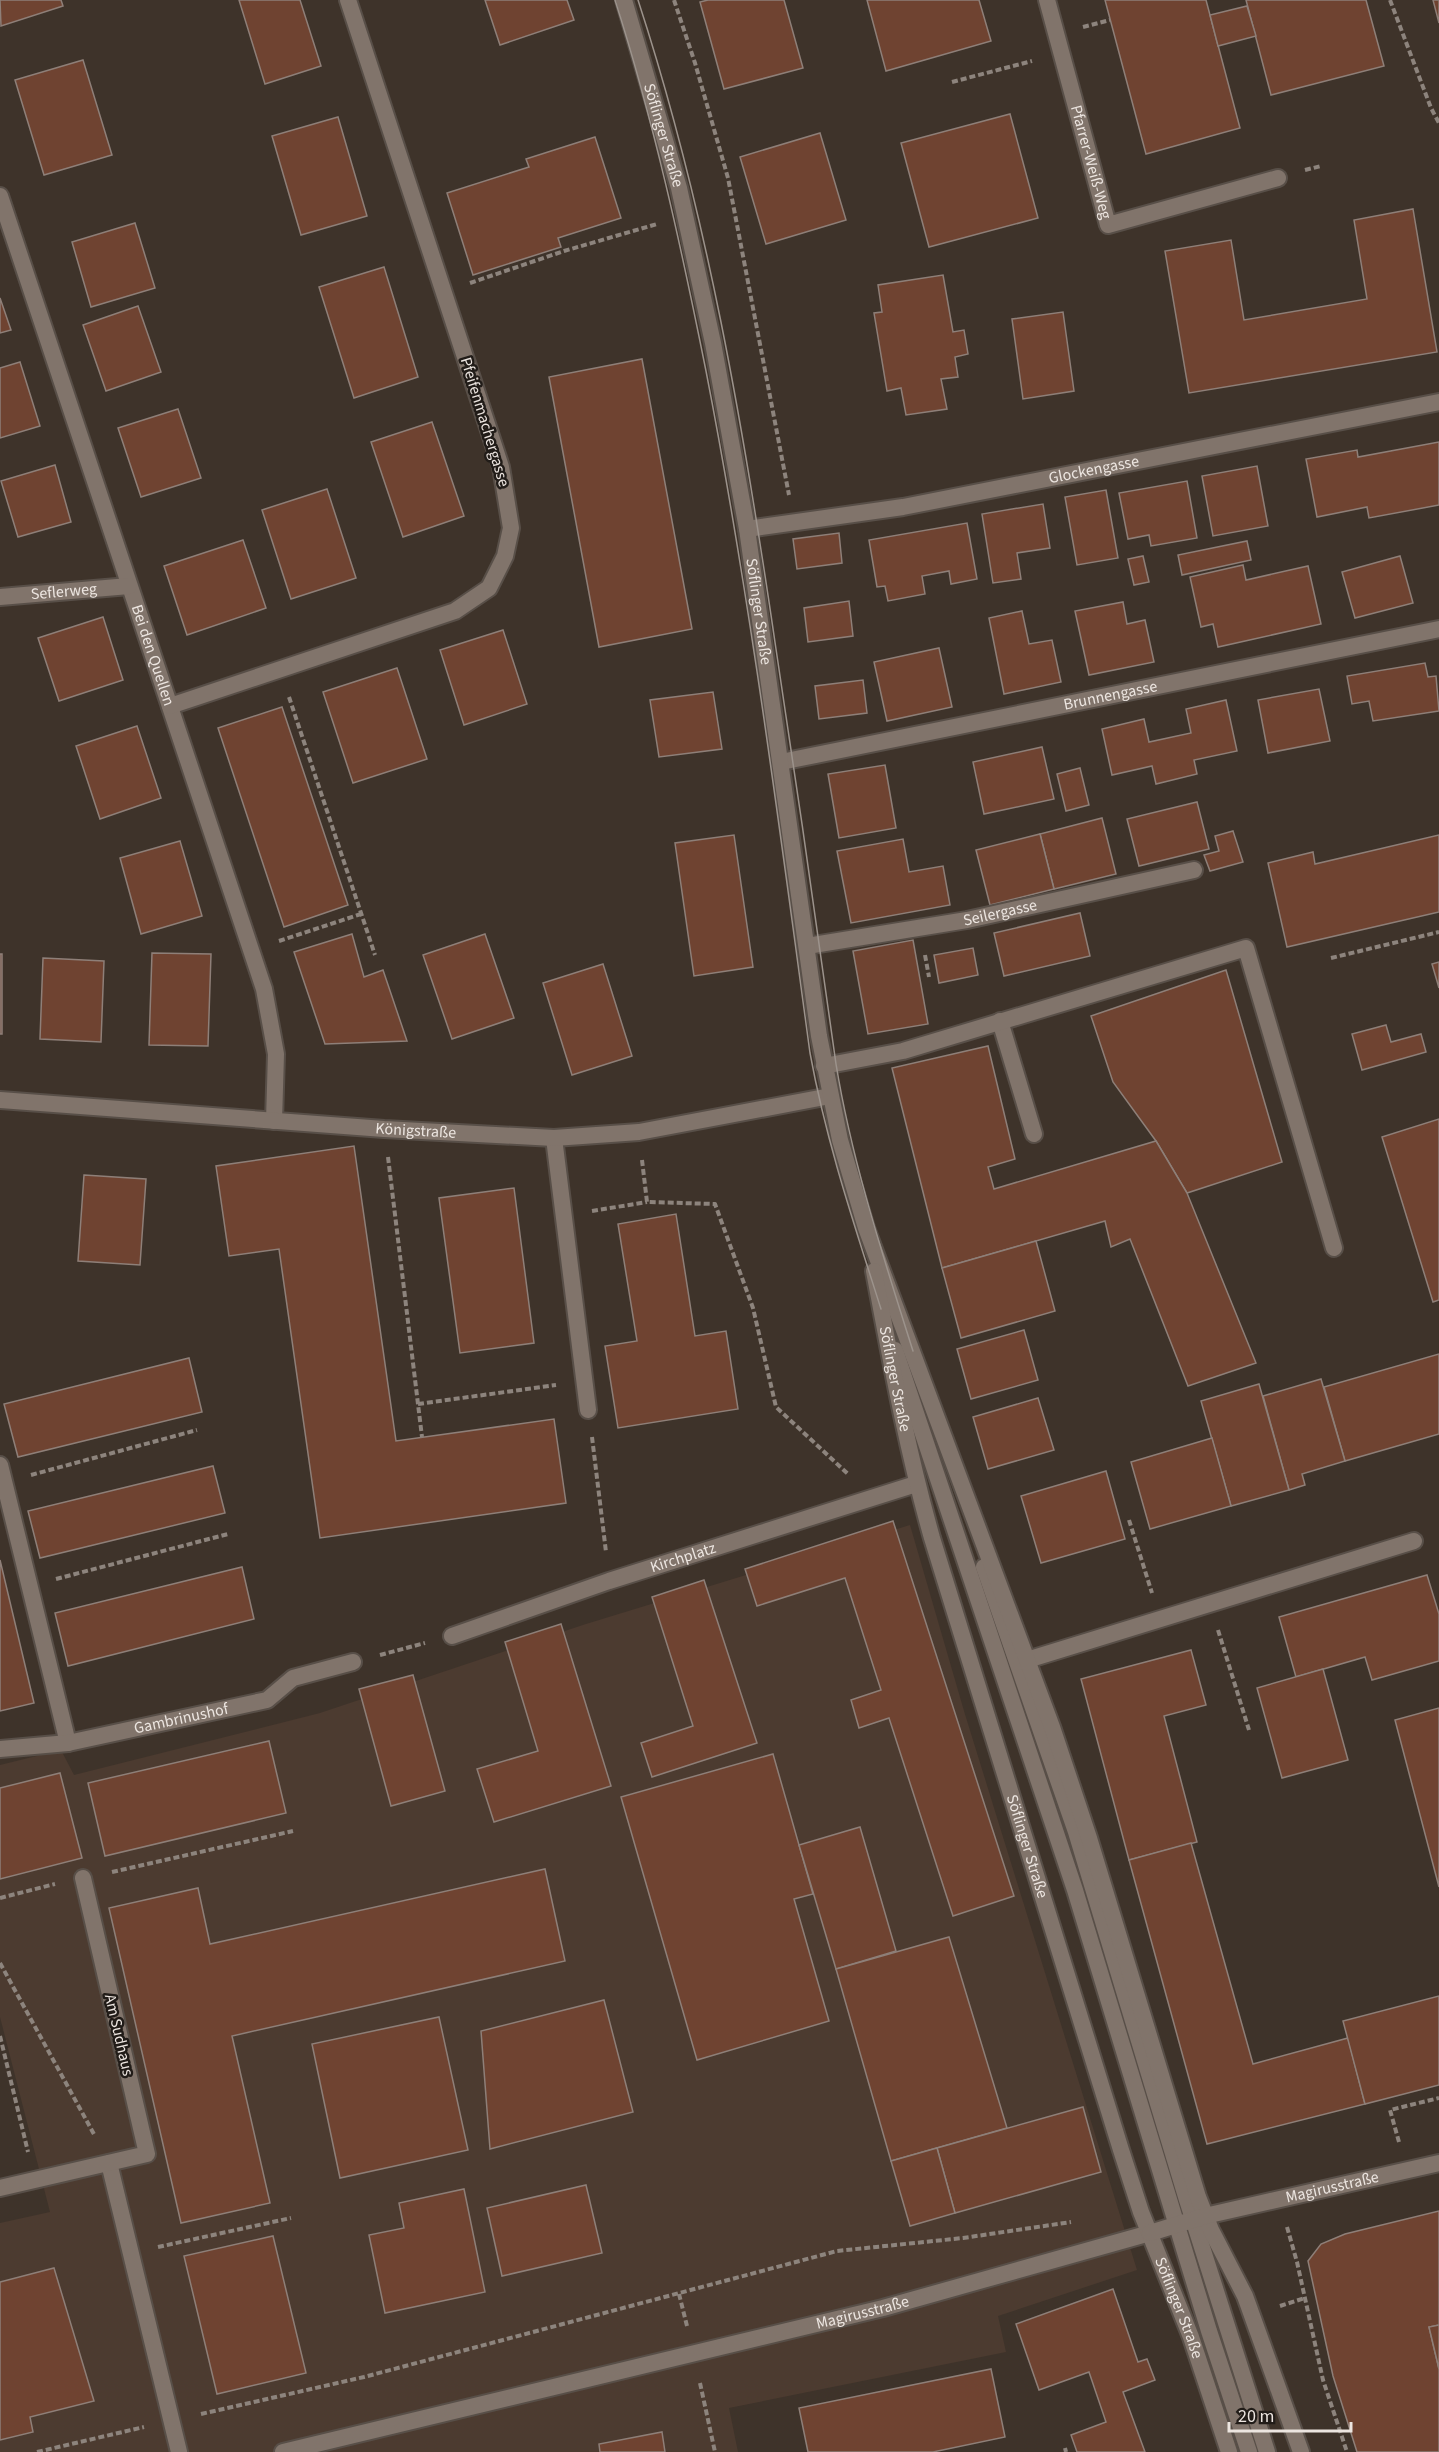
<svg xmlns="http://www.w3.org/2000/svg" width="1439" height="2452" viewBox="0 0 1439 2452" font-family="'Source Sans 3',sans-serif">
  <rect width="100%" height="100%" fill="#3e332a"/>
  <path fill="#4c3b30" d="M910,1525L964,1711L1137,2270L998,2316L1006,2352L729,2408L738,2452H0V2223L50,2212L0,2017V1765L61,1750L74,1775L320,1713L586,1624Z"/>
  <g fill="#6f4331" stroke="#8e7f78" stroke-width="1.5">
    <path d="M0,0H61L63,6L1,26Z"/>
    <path d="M239,0H300L321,66L265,84Z"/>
    <path d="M485,0H567L574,20L500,45Z"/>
    <path d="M708,0H784L803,68L724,89L700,2Z"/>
    <path d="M867,0H979L991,41L886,71Z"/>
    <path d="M1105,0H1206L1240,128L1146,154Z"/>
    <path d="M1246,0H1366L1384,66L1271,95Z"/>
    <path d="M1433,0H1439V23Z"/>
    <path d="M1247,6L1256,36L1218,46L1210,15Z"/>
    <path d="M83,60L112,155L44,175L15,80Z"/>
    <path d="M1010,114L1038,218L929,247L901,143Z"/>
    <path d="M338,117L367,216L301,235L272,136Z"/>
    <path d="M820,133L846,220L766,244L740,157Z"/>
    <path d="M595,137L621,218L558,238L561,247L473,275L447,193L529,167L526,159Z"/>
    <path d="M1413,209L1437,352L1189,393L1165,251L1231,240L1244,320L1367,299L1354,220Z"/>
    <path d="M135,223L155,288L91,307L72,242Z"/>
    <path d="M384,267L418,377L354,398L319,287Z"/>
    <path d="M943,275L953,332L964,330L968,354L955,357L958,377L941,379L947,409L906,415L901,388L887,391L874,313L882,312L878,285Z"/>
    <path d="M0,298L11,330L0,333Z"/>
    <path d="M138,306L161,372L106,391L83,325Z"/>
    <path d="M1063,312L1074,391L1023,399L1012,319Z"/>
    <path d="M642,359L692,629L599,647L549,377Z"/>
    <path d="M20,362L40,426L0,438V368Z"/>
    <path d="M178,409L201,478L141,497L118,428Z"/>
    <path d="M432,422L464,516L403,537L371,442Z"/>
    <path d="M1439,442V505L1369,518L1367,507L1317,517L1306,459L1357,450L1358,457Z"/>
    <path d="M55,465L71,522L18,537L1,481Z"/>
    <path d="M1257,466L1268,526L1213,536L1202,476Z"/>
    <path d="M1187,481L1197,538L1151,546L1149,535L1128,539L1119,493Z"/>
    <path d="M327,489L356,578L291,599L262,510Z"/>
    <path d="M1106,490L1118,558L1077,565L1065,497Z"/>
    <path d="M1043,504L1050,548L1017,553L1021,579L993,583L982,514Z"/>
    <path d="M967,523L977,579L951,584L949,571L922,576L925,594L888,601L885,586L877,587L869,540Z"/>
    <path d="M839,533L842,563L797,569L793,539Z"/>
    <path d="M243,540L266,608L187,635L164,566Z"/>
    <path d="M1247,541L1251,560L1182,575L1178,555Z"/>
    <path d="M1143,556L1149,582L1134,585L1128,559Z"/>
    <path d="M1400,556L1413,603L1355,618L1342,572Z"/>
    <path d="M1243,565L1246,580L1308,566L1321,624L1218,647L1213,624L1201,627L1190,577Z"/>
    <path d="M849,601L853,636L808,642L804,608Z"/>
    <path d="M1123,602L1127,624L1145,620L1154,662L1089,675L1075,611Z"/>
    <path d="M1022,611L1029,644L1052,640L1061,682L1004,694L989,618Z"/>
    <path d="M103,617L123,680L59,701L38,638Z"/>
    <path d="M503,630L527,704L464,725L440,650Z"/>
    <path d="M939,648L952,707L887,721L874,662Z"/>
    <path d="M1425,663L1428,677L1436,676L1439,711L1373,721L1369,701L1352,704L1347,676Z"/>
    <path d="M397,668L427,759L353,783L323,692Z"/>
    <path d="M863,680L867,713L819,719L815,686Z"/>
    <path d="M1319,689L1330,741L1268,753L1258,700Z"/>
    <path d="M713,692L722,749L659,757L650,700Z"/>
    <path d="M1226,700L1237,751L1194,760L1197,774L1156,784L1152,766L1112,775L1102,729L1144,719L1149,742L1191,733L1186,709Z"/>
    <path d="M282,707L348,905L284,927L218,728Z"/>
    <path d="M137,726L161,798L100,819L76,746Z"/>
    <path d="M1042,747L1054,799L984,814L973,762Z"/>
    <path d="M885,765L896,828L839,838L828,774Z"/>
    <path d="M1080,768L1089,805L1066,811L1057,774Z"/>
    <path d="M1197,802L1209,849L1139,866L1127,819Z"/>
    <path d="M1102,818L1116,874L1054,889L1040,834Z"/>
    <path d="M1233,831L1243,862L1210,871L1204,855L1219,851L1215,836Z"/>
    <path d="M1040,834L1054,889L990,905L976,850Z"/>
    <path d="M734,835L753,967L694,976L675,843Z"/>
    <path d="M1439,835V912L1287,947L1268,863L1313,852L1315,864Z"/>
    <path d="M903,839L909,872L943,866L950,905L851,923L837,851Z"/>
    <path d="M180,841L202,916L141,934L120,858Z"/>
    <path d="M1080,913L1090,956L1004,976L994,933Z"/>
    <path d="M352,934L364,977L383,970L407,1041L325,1044L294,952Z"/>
    <path d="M485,934L514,1018L452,1039L423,955Z"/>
    <path d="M913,940L928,1024L868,1034L853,951Z"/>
    <path d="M973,948L978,975L939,983L934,955Z"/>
    <path d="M152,953L211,954L208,1046L149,1045Z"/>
    <rect x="0" y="954" width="2" height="80"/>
    <path d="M43,958L104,961L101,1042L40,1039Z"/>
    <path d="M1439,962V988L1432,964Z"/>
    <path d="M603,964L632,1056L572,1075L543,983Z"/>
    <path d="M1226,970L1282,1162L1187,1193L1156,1141L1113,1082L1091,1016Z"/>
    <path d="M1386,1025L1391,1042L1421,1034L1426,1052L1362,1070L1352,1034Z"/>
    <path d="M988,1046L1015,1159L988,1167L994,1189L1156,1141L1187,1193L1256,1363L1188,1386L1130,1239L1111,1247L1105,1221L942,1268L892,1068Z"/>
    <path d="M1439,1119V1300L1433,1302L1382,1137Z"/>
    <path d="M354,1146L396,1441L554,1419L566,1503L320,1538L279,1249L229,1256L216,1166Z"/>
    <path d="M84,1175L146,1179L140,1265L78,1261Z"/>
    <path d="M514,1188L534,1343L460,1353L439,1198Z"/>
    <path d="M676,1214L695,1336L726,1331L738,1409L618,1428L605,1346L637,1341L618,1224Z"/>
    <path d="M1036,1241L1055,1311L961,1338L942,1268Z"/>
    <path d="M1024,1330L1038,1380L971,1399L957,1349Z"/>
    <path d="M1439,1354V1434L1345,1461L1324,1387Z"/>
    <path d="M189,1358L202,1412L18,1457L4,1404Z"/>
    <path d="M1321,1379L1345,1461L1302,1474L1305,1485L1289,1490L1263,1396Z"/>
    <path d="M1259,1384L1289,1490L1231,1506L1201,1401Z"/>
    <path d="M1038,1398L1054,1450L988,1469L973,1417Z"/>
    <path d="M1212,1438L1231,1506L1150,1529L1131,1462Z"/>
    <path d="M213,1466L225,1513L40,1558L28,1511Z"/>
    <path d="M1106,1471L1125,1539L1041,1563L1021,1496Z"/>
    <path d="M893,1521L1014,1896L953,1916L889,1718L859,1728L851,1700L881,1690L845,1578L757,1606L745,1569Z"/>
    <path d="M0,1560L34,1703L0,1711Z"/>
    <path d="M242,1567L254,1619L68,1666L55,1613Z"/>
    <path d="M1427,1575L1439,1614V1661L1372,1680L1365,1657L1296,1677L1279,1617Z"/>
    <path d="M704,1580L757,1743L652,1777L641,1743L693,1726L652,1597Z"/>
    <path d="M561,1624L611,1786L494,1822L477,1769L538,1751L505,1642Z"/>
    <path d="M1191,1650L1206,1705L1164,1716L1197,1842L1129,1860L1081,1679Z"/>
    <path d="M1323,1669L1348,1760L1282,1778L1257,1688Z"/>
    <path d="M413,1675L445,1791L391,1806L359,1689Z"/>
    <path d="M1439,1708V1887L1395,1720Z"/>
    <path d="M269,1741L286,1813L105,1856L88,1783Z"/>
    <path d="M773,1754L813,1894L794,1899L829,2021L697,2060L621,1797Z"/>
    <path d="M60,1773L82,1858L0,1879V1788Z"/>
    <path d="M860,1827L896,1951L836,1969L799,1845Z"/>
    <path d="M1191,1843L1253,2064L1348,2038L1365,2104L1207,2144L1129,1860Z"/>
    <path d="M545,1869L565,1961L232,2036L270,2203L181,2223L109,1908L198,1888L210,1944Z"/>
    <path d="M949,1937L1007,2128L891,2161L836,1969Z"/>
    <path d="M1439,1996V2085L1365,2104L1343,2021Z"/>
    <path d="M604,2000L633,2112L490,2149L481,2031Z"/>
    <path d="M439,2017L468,2150L340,2178L312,2044Z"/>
    <path d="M1083,2107L1101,2172L955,2213L937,2148Z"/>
    <path d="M937,2148L955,2213L910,2226L891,2161Z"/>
    <path d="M586,2185L602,2253L502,2276L487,2208Z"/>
    <path d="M464,2189L485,2292L385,2313L369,2235L404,2228L399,2203Z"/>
    <path d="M1439,2211V2325L1429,2327L1439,2369V2452H1357L1333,2376L1308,2261L1321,2244L1345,2234Z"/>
    <path d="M273,2236L306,2373L217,2394L184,2256Z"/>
    <path d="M54,2268L94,2401L30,2417L33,2432L0,2440V2282Z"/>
    <path d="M1113,2289L1138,2362L1147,2359L1155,2380L1123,2392L1145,2452H1077L1071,2435L1106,2422L1089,2372L1039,2390L1016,2324Z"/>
    <path d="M1439,2325V2369L1429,2327Z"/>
    <path d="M991,2369L1005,2437L933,2452H808L799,2408Z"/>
    <path d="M662,2432L665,2452H600L599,2444Z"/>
  </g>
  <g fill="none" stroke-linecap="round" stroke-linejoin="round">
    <defs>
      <g id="service">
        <path id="s1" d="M807,946L967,920L1194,870"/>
        <path d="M1000,1021L1034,1134"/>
        <path d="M824,1066L903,1051L1246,948L1334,1248"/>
        <path d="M554,1138L588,1410"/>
        <path d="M895,1350L1075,1890L1209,2331L1249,2452"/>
        <path d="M984,1567L1076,1832L1187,2200L1267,2452"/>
      </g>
      <g id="minor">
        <path id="s2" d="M1047,0L1108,225L1278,178"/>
        <path id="s3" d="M0,196L264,989L276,1054L274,1121"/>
        <path id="s4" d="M747,529L903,507L1439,402"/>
        <path id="s5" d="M0,597L129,586"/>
        <path d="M170,706L455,611L489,588L505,556L511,528L501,467L348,0"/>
        <path id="s6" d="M781,762L1439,629"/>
        <path id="s7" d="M0,1100L384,1129L554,1138L639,1132L830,1096"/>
        <path d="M0,1465L68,1743"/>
        <path id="s8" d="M452,1636L609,1581L916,1484"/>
        <path d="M1027,1660L1414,1541"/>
        <path id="s9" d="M0,1749L68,1743L267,1700L293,1678L353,1662"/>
        <path d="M109,2163L179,2452"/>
        <path d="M0,2188L147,2154L83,1878"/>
        <path id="s10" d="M283,2452L883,2308L1150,2233"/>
      </g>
      <g id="tertiary">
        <path id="s11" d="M624,0L679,188L713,343L747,529L819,1036L840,1140L866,1228L1052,1727L1089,1838L1198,2197L1211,2230L1245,2296L1301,2452"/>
        <path id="s12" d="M874,1271C891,1361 907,1450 932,1538L1121,2150L1141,2212L1191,2337L1229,2452"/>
        <path id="s13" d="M1150,2233L1205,2216L1439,2163"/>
      </g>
    </defs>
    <use href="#service" stroke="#584f48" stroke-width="20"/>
    <use href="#minor" stroke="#584f48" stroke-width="20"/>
    <use href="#tertiary" stroke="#584f48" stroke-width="20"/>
    <g stroke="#8d847d" stroke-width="4" stroke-dasharray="6 3" stroke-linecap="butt">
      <path d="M674,0L695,63L728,178L789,495"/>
      <path d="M1390,0L1431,108L1439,123"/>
      <path d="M1083,27L1110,20"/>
      <path d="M952,82L1032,61"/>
      <path d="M1305,170L1321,166"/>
      <path d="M470,283L564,251L657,224"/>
      <path d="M289,697L375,955"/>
      <path d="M279,941L361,914"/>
      <path d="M925,955L929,977"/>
      <path d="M1331,958L1439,932"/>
      <path d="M388,1157L422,1437"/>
      <path d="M642,1160L647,1202L715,1204L753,1308L776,1407L849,1475"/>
      <path d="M592,1211L647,1202"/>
      <path d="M418,1404L556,1385"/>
      <path d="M592,1437L606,1552"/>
      <path d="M31,1475L197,1430"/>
      <path d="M1129,1520L1152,1593"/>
      <path d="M56,1579L228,1534"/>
      <path d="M1218,1630L1249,1730"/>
      <path d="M380,1655L425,1643"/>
      <path d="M112,1872L293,1831"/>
      <path d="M0,1898L55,1884"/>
      <path d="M0,1963L95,2136"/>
      <path d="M0,2036L28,2152"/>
      <path d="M1399,2142L1390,2110L1439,2098"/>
      <path d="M1287,2227L1297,2262L1323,2380L1347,2452"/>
      <path d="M158,2247L291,2218"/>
      <path d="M679,2294L687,2326"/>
      <path d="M1280,2306L1305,2298"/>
      <path d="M700,2383L715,2452"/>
      <path d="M201,2414L364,2377L837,2251L963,2238L1071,2222"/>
      <path d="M1065,2448L1066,2452"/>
      <path d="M37,2452L144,2427"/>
    </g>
    <use href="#service" stroke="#81746b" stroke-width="16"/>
    <use href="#minor" stroke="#81746b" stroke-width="16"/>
    <use href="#tertiary" stroke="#81746b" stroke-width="16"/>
    <g stroke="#9c938c" stroke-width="1.5">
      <path d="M615,0C654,122 681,246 706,371C750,597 779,825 810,1053C826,1141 854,1224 881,1309"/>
      <path d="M638,0C707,211 744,430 776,649C797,787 817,926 836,1064C852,1162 883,1256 913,1351"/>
    </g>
  </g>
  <g text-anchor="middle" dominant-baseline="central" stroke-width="5" stroke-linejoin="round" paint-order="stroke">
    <g font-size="16" fill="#ece5e0" stroke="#211c18">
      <text stroke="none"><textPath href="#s11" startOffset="141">Söflinger Straße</textPath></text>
      <text stroke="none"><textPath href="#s2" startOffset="168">Pfarrer-Weiß-Weg</textPath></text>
      <text transform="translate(485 422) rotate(73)">Pfeifenmachergasse</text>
      <text stroke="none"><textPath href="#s4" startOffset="352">Glockengasse</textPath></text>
      <text stroke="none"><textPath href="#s5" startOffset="64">Seflerweg</textPath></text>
      <text stroke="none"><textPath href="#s11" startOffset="627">Söflinger Straße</textPath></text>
      <text stroke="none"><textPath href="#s3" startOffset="484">Bei den Quellen</textPath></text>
      <text stroke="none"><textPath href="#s6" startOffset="336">Brunnengasse</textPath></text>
      <text stroke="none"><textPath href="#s1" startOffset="196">Seilergasse</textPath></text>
      <text stroke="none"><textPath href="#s7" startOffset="417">Königstraße</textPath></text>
      <text stroke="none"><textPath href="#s12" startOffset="110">Söflinger Straße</textPath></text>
      <text stroke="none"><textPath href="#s8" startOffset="244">Kirchplatz</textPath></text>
      <text stroke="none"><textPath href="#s9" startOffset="184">Gambrinushof</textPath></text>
      <text stroke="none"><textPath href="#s12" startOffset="596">Söflinger Straße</textPath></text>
      <text transform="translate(119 2035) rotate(77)">Am Sudhaus</text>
      <text stroke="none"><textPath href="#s13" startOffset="188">Magirusstraße</textPath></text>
      <text stroke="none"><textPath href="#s12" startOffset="1082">Söflinger Straße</textPath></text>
      <text stroke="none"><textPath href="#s10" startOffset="596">Magirusstraße</textPath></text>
    </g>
  </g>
  <path d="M1229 2422v9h122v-9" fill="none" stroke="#ece5e0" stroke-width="3"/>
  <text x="1238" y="2422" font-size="18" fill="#ece5e0" stroke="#211c18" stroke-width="4.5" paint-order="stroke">20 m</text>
</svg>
